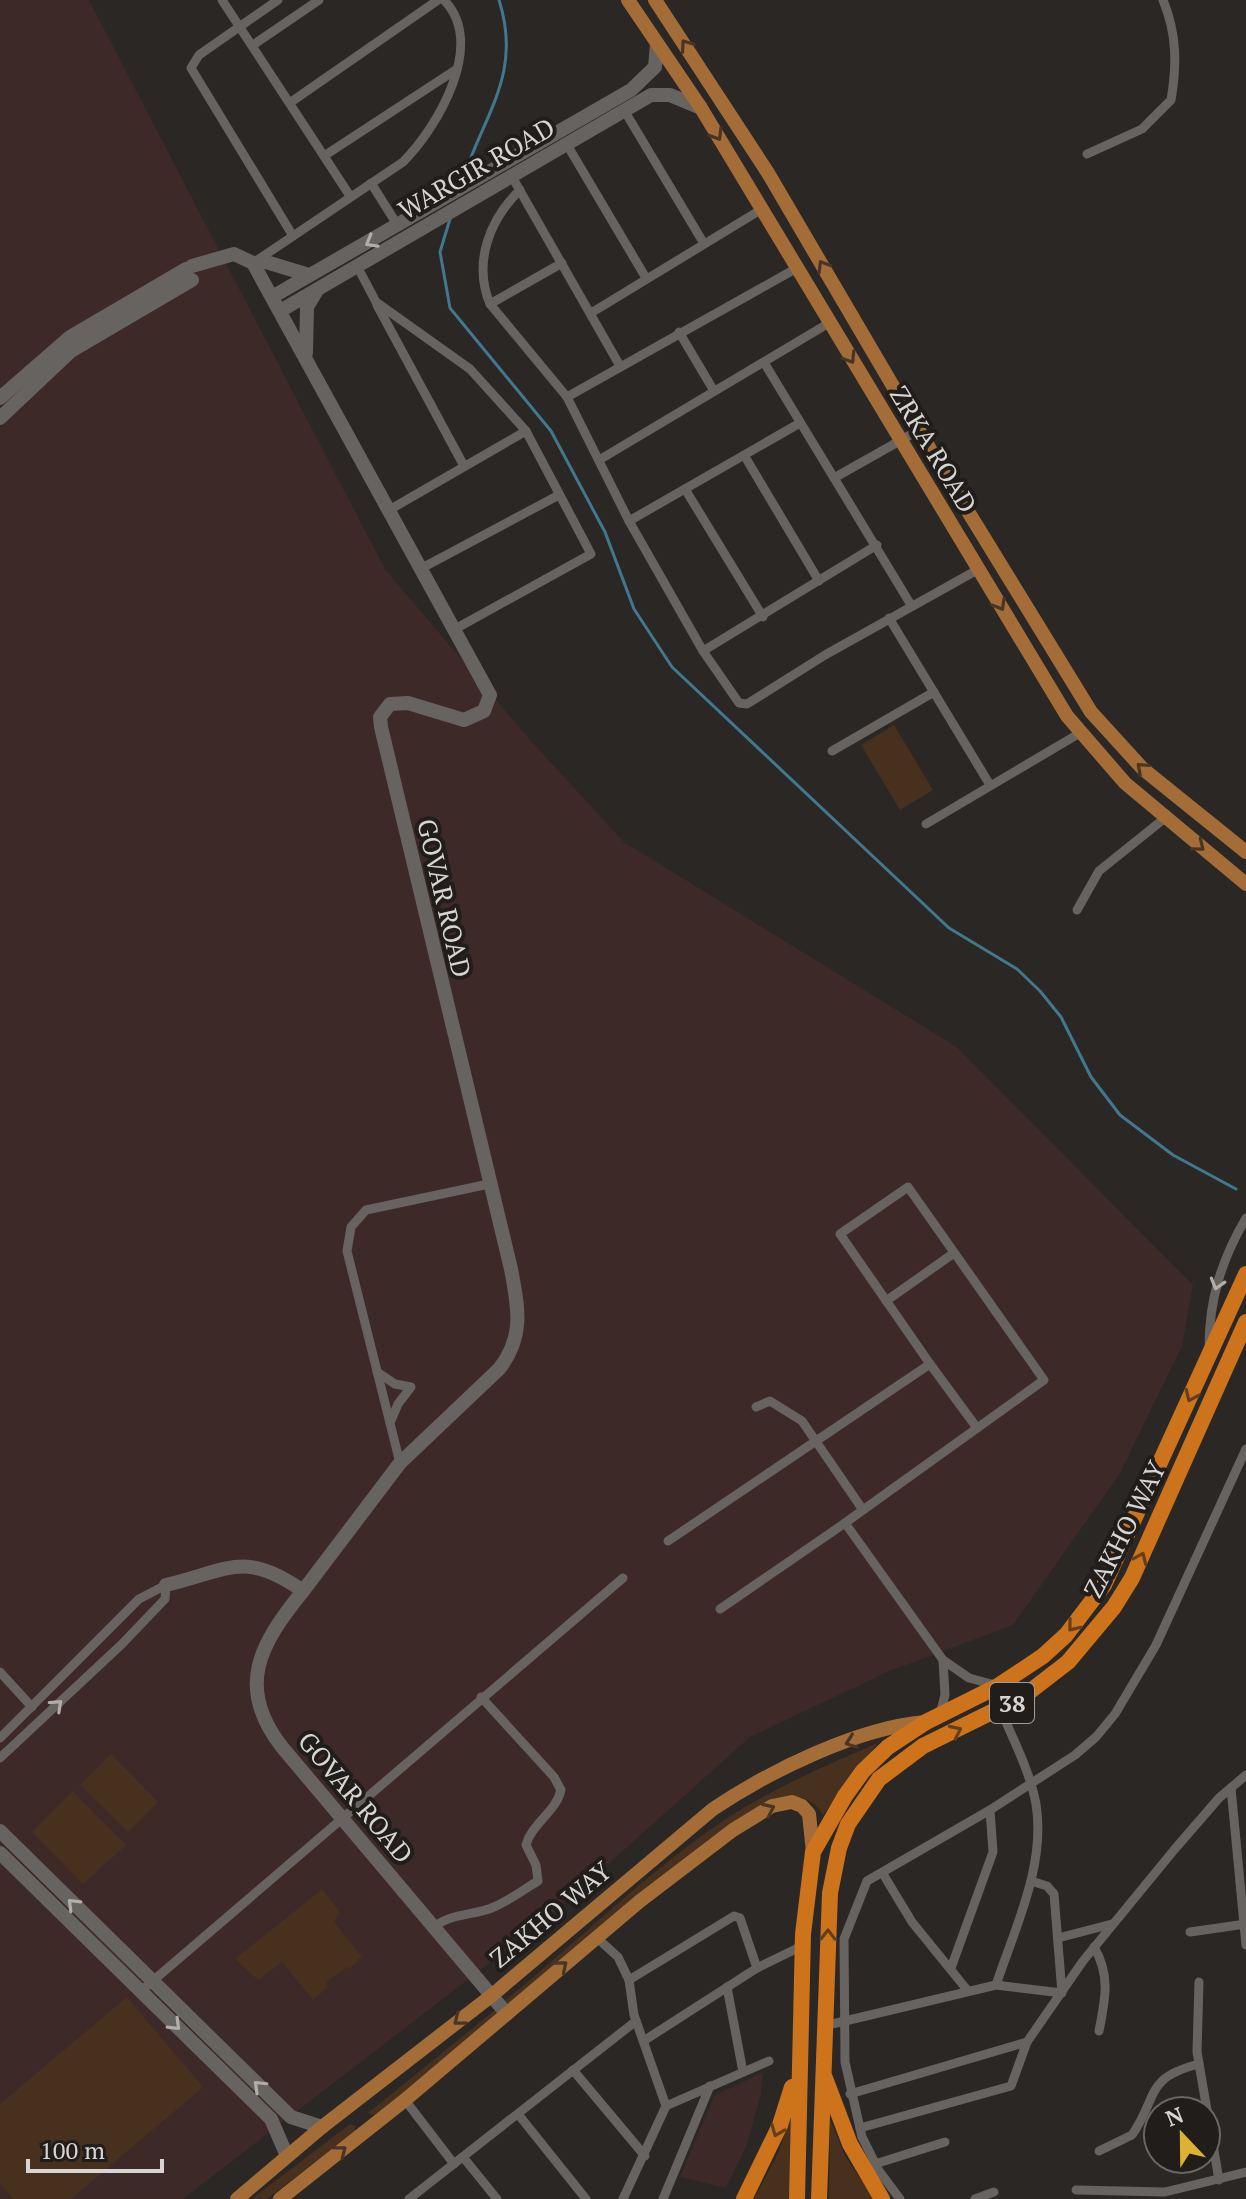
<svg xmlns="http://www.w3.org/2000/svg" width="1246" height="2199" viewBox="0 0 1246 2199" font-family="'PT Serif',serif">
  <rect width="100%" height="100%" fill="#2a2724"/>
  <g fill="#3d2927">
    <path d="M0,0H89L385,569L532,742L624,842L957,1047L1193,1285L1182,1346L1119,1475L1013,1625L890,1671L750,1737L548,1918L183,2199H0Z"/>
    <path d="M763,2072L761,2094L746,2147L726,2188L680,2177L714,2096Z"/>
  </g>
  <g fill="#48301f">
    <path d="M894,725L933,790L900,810L861,745Z"/>
    <path d="M878,1743L823,1815C812,1796 795,1794 775,1802L510,2009L503,2002C576,1944 642,1876 720,1823C769,1790 824,1766 878,1743Z"/>
    <path d="M111,1754L158,1802L128,1832L80,1785Z"/>
    <path d="M73,1791L126,1845L83,1884L32,1832Z"/>
    <path d="M322,1889L340,1912L334,1922L362,1957L349,1969L347,1967L326,1982L328,1987L313,2000L282,1962L258,1980L235,1959Z"/>
    <path d="M127,1997L203,2087L71,2199H13L0,2184V2104Z"/>
    <path d="M495,2010L500,2016L456,2056L374,2115L368,2113Z"/>
    <path d="M793,2110L790,2199H754L778,2153Z"/>
    <path d="M830,2119L845,2156L874,2199H829Z"/>
    <path d="M350,2124L355,2126V2132L267,2199L253,2198Z"/>
  </g>
  <g fill="none" stroke-linecap="round" stroke-linejoin="round">
    <g stroke="#42788d" stroke-width="3">
      <path d="M462,182C483,115 523,75 499,0"/>
      <path d="M450,219L440,252L450,308L551,431L605,532L634,609L672,667L949,928L1017,969L1040,991L1061,1017L1091,1077L1120,1115L1173,1155L1236,1189"/>
    </g>
    <g stroke="#676360" stroke-width="9">
      <path d="M222,0L350,196"/>
      <path d="M278,0L199,55L191,68L293,236"/>
      <path d="M253,45L319,0"/>
      <path d="M291,102L438,0"/>
      <path d="M624,110L703,242"/>
      <path d="M566,143L646,278"/>
      <path d="M1087,154L1142,129L1171,100C1177,65 1177,34 1163,0"/>
      <path d="M324,156L457,69"/>
      <path d="M511,175L620,366"/>
      <path d="M371,183L398,226"/>
      <path d="M520,190C489,220 473,263 490,304L562,263"/>
      <path d="M256,261L403,162C437,128 487,44 444,0"/>
      <path d="M357,266L376,302L470,369L526,431L591,554L457,628"/>
      <path d="M490,304L567,397L629,521L703,651L877,545"/>
      <path d="M377,305L464,466"/>
      <path d="M591,313L762,209"/>
      <path d="M679,332L714,391"/>
      <path d="M765,364L911,605"/>
      <path d="M567,397L797,268"/>
      <path d="M744,455L819,581"/>
      <path d="M599,460L829,323"/>
      <path d="M834,478L919,430"/>
      <path d="M685,489L763,617"/>
      <path d="M391,509L526,431"/>
      <path d="M629,521L800,423"/>
      <path d="M422,568L559,495"/>
      <path d="M889,618L990,785"/>
      <path d="M703,651L739,703L747,704L825,655L979,569"/>
      <path d="M832,751L934,692"/>
      <path d="M926,824L1080,733"/>
      <path d="M1077,910L1099,871L1165,818"/>
      <path d="M886,1301L954,1253"/>
      <path d="M1209,1347C1209,1299 1222,1259 1246,1218"/>
      <path d="M930,1364L977,1428"/>
      <path d="M377,1372L395,1384L411,1387L398,1404L390,1423"/>
      <path d="M756,1407L770,1401L802,1421L863,1510"/>
      <path d="M400,1463L347,1251L351,1227L366,1210L489,1184L490,1179"/>
      <path d="M668,1541L930,1364L840,1234L908,1187L1044,1380L845,1523L943,1660L969,1678L995,1685"/>
      <path d="M720,1609L845,1523"/>
      <path d="M0,1672L32,1707"/>
      <path d="M940,1714L945,1695L943,1660"/>
      <path d="M0,1738L139,1599L166,1585"/>
      <path d="M0,1758L122,1644L165,1599L166,1585"/>
      <path d="M1231,1788L1246,1945"/>
      <path d="M883,1874L912,1922L968,1991"/>
      <path d="M434,1927C451,1913 473,1916 494,1907C509,1901 524,1889 538,1881L536,1865L526,1845C532,1823 556,1812 561,1790L554,1777L481,1697"/>
      <path d="M1190,1932L1246,1924"/>
      <path d="M596,1937L618,1957L629,1980"/>
      <path d="M1058,1938L1112,1924"/>
      <path d="M1094,1947C1111,1976 1105,2000 1099,2031"/>
      <path d="M951,1968L993,1852L990,1810"/>
      <path d="M1199,1982L1197,2052L1219,2180"/>
      <path d="M996,1985C1015,1928 1046,1865 1036,1804C1030,1771 1013,1740 1001,1710"/>
      <path d="M727,1987L743,2072"/>
      <path d="M141,1991L623,1578"/>
      <path d="M824,2026L996,1985L1062,1993L1054,1894L1047,1886L1031,1881"/>
      <path d="M645,2040L757,1968L798,1948L800,1942"/>
      <path d="M573,2070L645,2156"/>
      <path d="M850,2094L1027,2042"/>
      <path d="M405,2100L454,2164"/>
      <path d="M666,2106L769,2061"/>
      <path d="M518,2114L586,2199"/>
      <path d="M860,2128L1011,2086L1027,2042L1083,1961L1174,1850L1219,1798L1246,1775"/>
      <path d="M1099,2151L1132,2135C1159,2096 1144,2078 1199,2064"/>
      <path d="M463,2157L497,2199"/>
      <path d="M875,2164L945,2142"/>
      <path d="M1076,2190L1165,2192L1246,2172"/>
      <path d="M409,2199L636,2021"/>
      <path d="M623,2199L666,2106L634,2015L629,1980L734,1916L740,1918L757,1968"/>
      <path d="M663,2199L710,2086"/>
      <path d="M900,2199L879,2171L862,2137L845,2062L844,1939L867,1881L990,1810L1075,1755L1096,1737L1115,1714L1156,1645L1246,1449"/>
      <path d="M975,2199L994,2192"/>
    </g>
    <g stroke="#676360" stroke-width="14">
      <path d="M253,263L266,262L309,275"/>
      <path d="M272,297L631,90L655,67L657,44"/>
      <path d="M280,311L651,95H670L701,108"/>
      <path d="M306,353L307,307L316,292"/>
      <path d="M0,398L70,337L186,269"/>
      <path d="M0,418L71,351L192,280"/>
      <path d="M166,1585C227,1571 244,1549 303,1591L400,1463L499,1369C525,1336 518,1307 511,1269L381,727L380,717L390,704L408,703L464,720L484,711L490,695L253,263L234,254L192,266"/>
      <path d="M303,1591C260,1644 235,1687 282,1747L507,2014"/>
      <path d="M0,1831L291,2117L322,2127"/>
      <path d="M0,1853L271,2119L287,2156"/>
    </g>
    <g stroke="#a46d37" stroke-width="14">
      <path d="M628,0L701,108L1067,716L1125,783L1246,884"/>
      <path d="M655,0L768,173L934,456L1091,712L1143,769L1246,852"/>
      <path d="M237,2199L322,2127L491,1996L713,1809C770,1771 857,1728 925,1722"/>
      <path d="M280,2199L405,2100L640,1901L733,1830L772,1806L792,1802L802,1806L809,1814L813,1852"/>
    </g>
    <g stroke="#cd731b" stroke-width="16">
      <path d="M825,2078L850,2144L882,2199"/>
      <path d="M744,2199L780,2125L792,2087"/>
      <path d="M797,2199L803,1934L813,1852L845,1796L863,1771L888,1747L926,1722L998,1686L1043,1656L1066,1635L1104,1585L1246,1274"/>
      <path d="M819,2199L830,1893L839,1848L848,1824L879,1779L923,1746L1024,1696L1068,1662L1114,1607L1132,1578L1246,1322"/>
    </g>
  </g>
  <defs><path id="oneway-chevron" d="M-2-3.5L2.5 0L-2 3.5" fill="none" stroke-width="1.6" stroke-linecap="round" stroke-linejoin="round" transform="scale(2)"/></defs>
  <g stroke="#483523">
    <use href="#oneway-chevron" transform="translate(686 45) rotate(-125)"/>
    <use href="#oneway-chevron" transform="translate(717 135) rotate(59)"/>
    <use href="#oneway-chevron" transform="translate(823 266) rotate(-121)"/>
    <use href="#oneway-chevron" transform="translate(850 358) rotate(58)"/>
    <use href="#oneway-chevron" transform="translate(1000 605) rotate(60)"/>
    <use href="#oneway-chevron" transform="translate(1142 768) rotate(-138)"/>
    <use href="#oneway-chevron" transform="translate(1199 846) rotate(39)"/>
    <use href="#oneway-chevron" transform="translate(851 1742) rotate(160)"/>
    <use href="#oneway-chevron" transform="translate(769 1809) rotate(-25)"/>
    <use href="#oneway-chevron" transform="translate(562 1966) rotate(-40)"/>
    <use href="#oneway-chevron" transform="translate(459 2020) rotate(142)"/>
    <use href="#oneway-chevron" transform="translate(341 2151) rotate(-38)"/>
  </g>
  <g stroke="#b0adab">
    <use href="#oneway-chevron" transform="translate(371 242) rotate(150)"/>
    <use href="#oneway-chevron" transform="translate(1217 1284) rotate(106)"/>
    <use href="#oneway-chevron" transform="translate(57 1705) rotate(-43)"/>
    <use href="#oneway-chevron" transform="translate(73 1904) rotate(-135)"/>
    <use href="#oneway-chevron" transform="translate(175 2025) rotate(45)"/>
    <use href="#oneway-chevron" transform="translate(259 2086) rotate(-136)"/>
  </g>
  <g stroke="#653f1b">
    <use href="#oneway-chevron" transform="translate(1191 1396) rotate(114)"/>
    <use href="#oneway-chevron" transform="translate(1141 1558) rotate(-66)"/>
    <use href="#oneway-chevron" transform="translate(1073 1626) rotate(129)"/>
    <use href="#oneway-chevron" transform="translate(956 1731) rotate(-25)"/>
    <use href="#oneway-chevron" transform="translate(828 1935) rotate(-89)"/>
    <use href="#oneway-chevron" transform="translate(777 2131) rotate(112)"/>
  </g>
  <g text-anchor="middle" dominant-baseline="central" stroke-width="8" stroke-linejoin="round" paint-order="stroke">
    <rect fill="#201d1b" stroke="#a09e9c" stroke-width="2" x="990" y="1683" width="44" height="40" rx="6"/>
    <g font-size="24" font-weight="bold" fill="#d7d5d3">
      <text x="1012" y="1703">38</text>
    </g>
    <g font-size="26" fill="#d7d5d3" stroke="#201d1b">
      <text transform="translate(476 168) rotate(-30)">WARGIR ROAD</text>
      <text transform="translate(934 449) rotate(59)">ZRKA ROAD</text>
      <text transform="translate(445 898) rotate(77)">GOVAR ROAD</text>
      <text transform="translate(1124 1529) rotate(-63)">ZAKHO WAY</text>
      <text transform="translate(356 1797) rotate(50)">GOVAR ROAD</text>
      <text transform="translate(550 1914) rotate(-40)">ZAKHO WAY</text>
    </g>
  </g>
  <g transform="translate(1182 2135) rotate(338)"><circle r="38" fill="#201d1b" stroke="#696765" stroke-width="2"/>
  <path d="M0-6L14 30L0 20L-14 30Z" fill="#ddb133"/>
  <text y="-12" font-size="22" font-weight="bold" text-anchor="middle" fill="#d7d5d3">N</text>
  </g>
  <path d="M28 2159v12h134v-12" fill="none" stroke="#d7d5d3" stroke-width="4"/>
  <text x="40" y="2159" font-size="24" fill="#d7d5d3" stroke="#201d1b" stroke-width="6" paint-order="stroke">100 m</text>
</svg>
